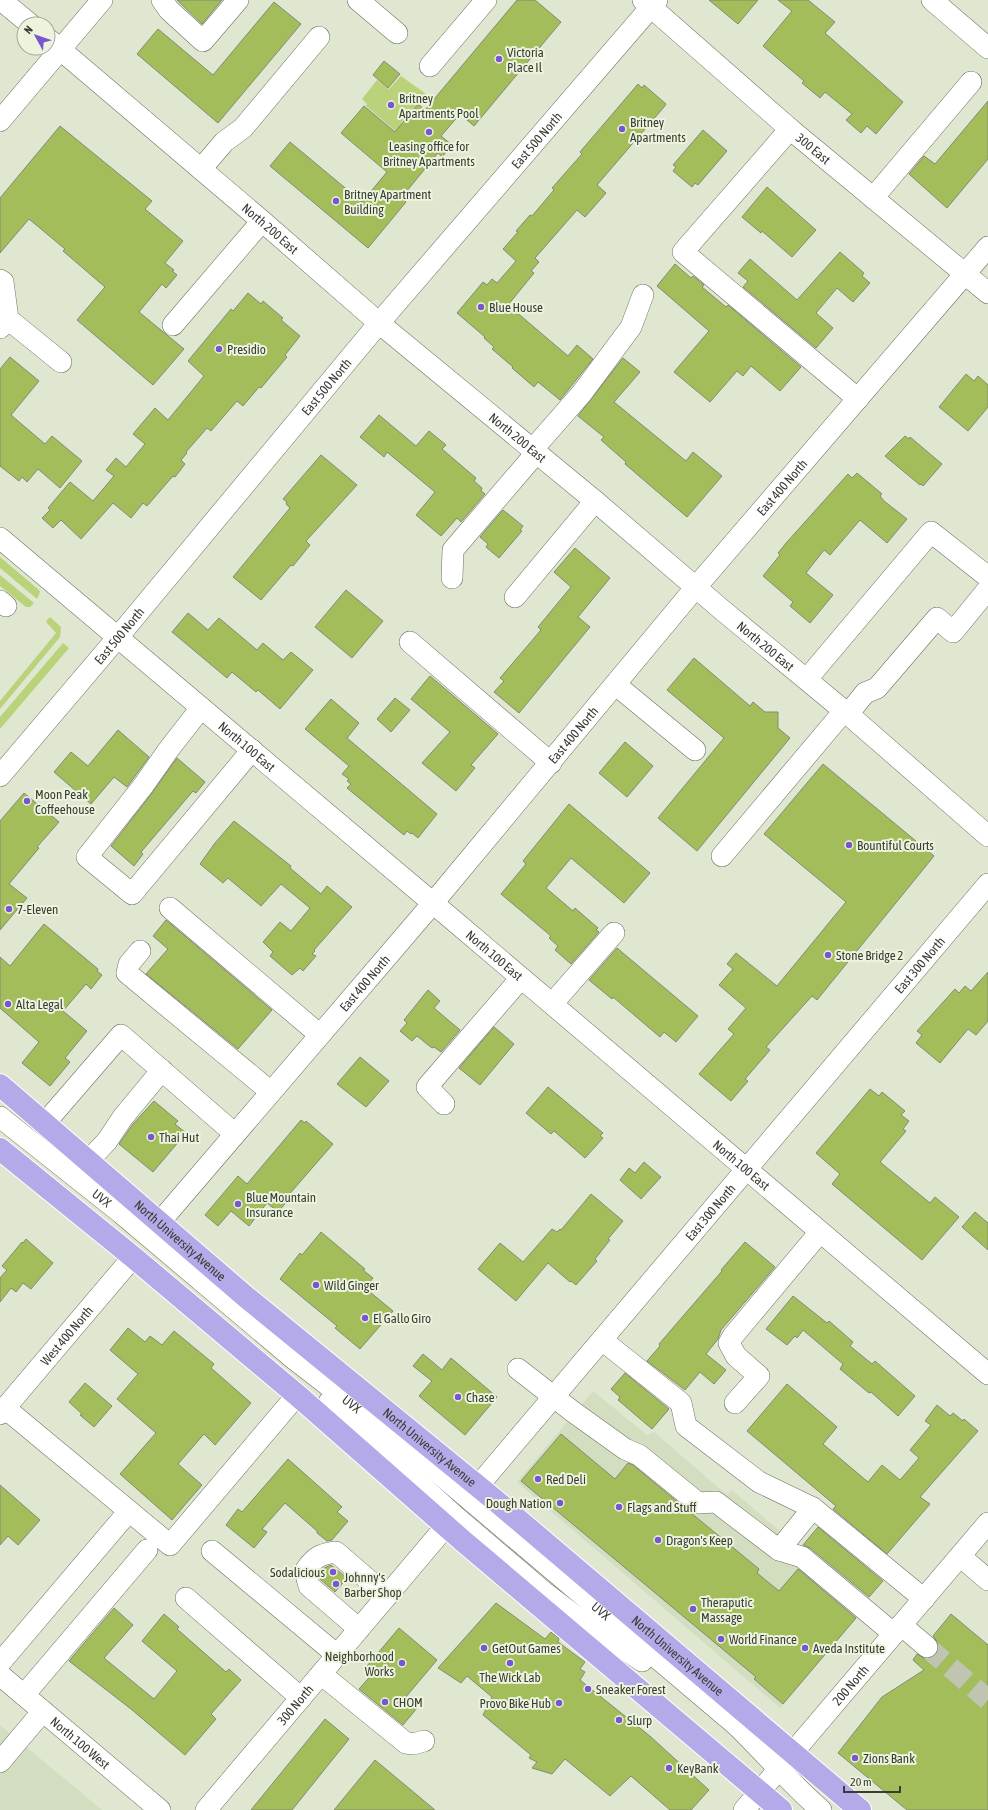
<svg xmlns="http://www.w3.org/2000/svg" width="988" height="1810" viewBox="0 0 988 1810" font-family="'Asap Condensed',sans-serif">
  <rect width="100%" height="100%" fill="#e0e7d1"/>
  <g fill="#d3ddc0">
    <path d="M593,1391L647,1435L654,1432L727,1495L732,1490L867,1606L780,1708L517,1482Z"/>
    <path d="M0,1725L102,1810H0Z"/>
  </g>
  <g fill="#bad27a">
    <path d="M401,76L426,94L401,123L404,127L399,134L366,106L367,104L362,99L377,80L389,89Z"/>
    <path d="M0,557L39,590L40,592L37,599L0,568Z"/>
    <path d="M0,575L34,603L30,607H26L0,586Z"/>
    <path d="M50,617L61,627L60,637L0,709V701L56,633L47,623L46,621Z"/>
    <path d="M63,643L69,648L0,729V717Z"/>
  </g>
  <g fill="#a3bd5a" stroke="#848a76">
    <path d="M177,0H222L202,24Z"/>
    <path d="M517,0H535L561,22L474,126L460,114L441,136L452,145L442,157L438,153L401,198L406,202L368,248L270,166L290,142L362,202L387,172L341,133L364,106L395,132L418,104L425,110Z"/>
    <path d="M709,0H758L738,24Z"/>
    <path d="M778,0H808L835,22L825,33L903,102L876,134L867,126L861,133L846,120L852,114L825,92L820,98L802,83L804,81L763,46L792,11Z"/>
    <path d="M274,2L301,24L218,123L137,54L158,29L213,75Z"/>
    <path d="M384,61L400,74L388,88L373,75Z"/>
    <path d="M638,84L642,88L644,85L666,104L664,107L597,185L606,193L585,217L577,210L535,258L539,262L531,271L534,273L508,305L568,356L577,345L593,359L560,400L538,382L534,387L512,368L513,367L492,349L494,347L484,338L485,337L457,313L483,282L487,285L492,279L497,283L516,261L503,249L518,232L516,231L530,215L532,216L554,190L552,188L582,154L580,152Z"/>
    <path d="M988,101V159L947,208L909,174L924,156L935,164Z"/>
    <path d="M60,126L152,201L145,209L183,241L165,263L174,270L172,271L177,275L166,288L162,284L139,312L184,349L153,385L77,320L105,287L63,251L65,249L29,219L0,253V198Z"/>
    <path d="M703,130L727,151L698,185L695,183L692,187L673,171L676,167L673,165Z"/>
    <path d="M767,187L816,230L792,257L762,231L761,233L742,217Z"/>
    <path d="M840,252L864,273L862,276L870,283L853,302L837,288L816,313L833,328L816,348L743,287L748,281L738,273L750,259L797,300Z"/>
    <path d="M675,264L691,278L693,276L704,285L702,287L726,307L728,305L801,367L780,391L751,366L743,376L737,371L710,402L674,372L709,331L657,286Z"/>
    <path d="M248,293L261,304L263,301L283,318L281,320L300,336L285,355L287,357L261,388L259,387L243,406L237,401L211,431L207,428L186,452L187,453L181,460L185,464L175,477L173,476L147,506L143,503L131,518L113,503L81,539L61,520L53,528L42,518L50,510L48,508L70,482L93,501L114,476L106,470L116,458L126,467L145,444L133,434L155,408L168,420L204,376L188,361L231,309L233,311Z"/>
    <path d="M10,357L39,381L11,415L45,444L52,436L82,461L60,488L38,469L27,482L22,477L19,481L0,466V369Z"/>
    <path d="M623,358L640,372L614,402L686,461L693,452L722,476L687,517L625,464L626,462L601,440L604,437L578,416Z"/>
    <path d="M966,374L974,381L978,376L988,385V407L968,431L939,407Z"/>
    <path d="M379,415L416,446L429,431L446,445L442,449L476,478L474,481L482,488L481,491L485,494L461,522L457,518L441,536L416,515L435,492L387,452L384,457L360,437Z"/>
    <path d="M905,436L909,439L910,437L942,464L923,486L921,484L920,485L885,456Z"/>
    <path d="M321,455L357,485L306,541L310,545L293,566L291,565L261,600L233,577L290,508L286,504L287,502L283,499Z"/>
    <path d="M857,473L882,494L880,496L884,501L907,519L887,543L860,520L830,555L824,550L806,573L833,595L810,623L790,606L793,602L763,576L780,555L778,553L787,542L848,474L852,478Z"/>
    <path d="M503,510L523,526L520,530L522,531L499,558L486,547L488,544L480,537Z"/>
    <path d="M575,548L610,578L578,617L590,627L519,713L494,692L504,681L500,678L541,630L538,627L571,587L554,572Z"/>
    <path d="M346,590L383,621L352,658L315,627Z"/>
    <path d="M188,613L208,630L219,618L257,650L263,643L283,660L291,652L313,670L280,709L258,690L256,692L232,672L227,678L172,632Z"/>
    <path d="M694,658L750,706L753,702L765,712H778V728L790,738L697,851L658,818L724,738L667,690Z"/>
    <path d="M430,676L498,734L471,765L475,768L456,791L422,763L450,732L411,699Z"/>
    <path d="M395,698L410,710L391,732L377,719Z"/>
    <path d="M331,699L359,723L347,738L437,814L418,838L412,833L411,834L407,831L404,835L347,788L351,784L347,781L349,779L342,774L349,766L305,729Z"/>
    <path d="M118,730L149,757L127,787L114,777L91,804L54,772L71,752L88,766Z"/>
    <path d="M625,742L653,766L627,797L599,773Z"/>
    <path d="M177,758L205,782L196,793L193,791L141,852L143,854L134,866L111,846L152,793Z"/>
    <path d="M823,764L934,856L817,1000L812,996L766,1047L770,1050L745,1079L748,1081L731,1101L699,1074L734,1034L728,1029L746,1008L719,985L733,969L727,964L736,953L777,986L846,902L764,834Z"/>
    <path d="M24,793L59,822L37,847L39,848L9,884L27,898L0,930V821Z"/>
    <path d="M569,804L650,873L624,903L571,858L546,888L573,911L575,908L598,928L596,930L599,932L571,964L555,950L558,946L549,938L551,936L501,894L526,864L523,861Z"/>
    <path d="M234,821L291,866L290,868L321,894L327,886L352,907L314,950L315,951L312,954L316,956L303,971L300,968L292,975L270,956L273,952L263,942L280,922L291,931L310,908L281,884L261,906L228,878L223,883L200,864L215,843Z"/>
    <path d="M166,920L272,1010L238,1049L146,974L168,949L153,936Z"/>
    <path d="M44,924L98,969L97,971L102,975L91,989L86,984L63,1011L87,1031L65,1058L70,1062L50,1086L22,1063L39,1042L0,1008V957L10,966Z"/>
    <path d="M617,948L698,1016L676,1042L664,1032L660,1037L613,997L612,999L589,980Z"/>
    <path d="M988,972V1021L976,1035L968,1029L940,1063L916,1043L922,1035L917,1031L955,989L959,993L965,986L971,991Z"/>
    <path d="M428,990L440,1001L434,1008L460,1030L441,1052L434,1047L432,1048L417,1036L412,1041L400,1031L407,1023L404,1020Z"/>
    <path d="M494,1027L514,1044L480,1085L459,1068Z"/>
    <path d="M360,1057L389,1081L366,1107L337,1084Z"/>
    <path d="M548,1087L603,1133L600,1136L603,1138L585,1158L554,1131L551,1134L526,1113Z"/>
    <path d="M870,1089L879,1096L882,1092L905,1111L901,1115L909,1121L903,1129L906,1131L880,1162L930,1203L935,1197L959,1217L922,1260L832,1184L840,1174L816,1153Z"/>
    <path d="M154,1101L178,1121L175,1124L186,1133L153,1172L119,1144L133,1124Z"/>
    <path d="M301,1120L305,1123L306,1121L333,1144L286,1198L288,1200L278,1212L267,1203L249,1226L231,1211L218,1226L205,1215L238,1176L247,1184Z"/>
    <path d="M644,1162L661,1177L641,1199L620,1180L629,1168L635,1173Z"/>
    <path d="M591,1194L623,1221L608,1239L610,1240L595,1259L597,1261L576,1285L571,1281L570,1282L548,1263L516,1301L478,1269L500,1243L523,1262L552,1229L557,1232L560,1229L561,1230Z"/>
    <path d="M975,1212L988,1223V1250L962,1227Z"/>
    <path d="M321,1232L365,1269L363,1270L373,1278L365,1288L393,1311L360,1349L335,1328L337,1326L280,1279L300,1253L302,1255Z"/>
    <path d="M26,1239L53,1263L31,1289L23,1283L16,1292L11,1288L0,1302V1278L7,1270L2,1266L22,1242L23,1243Z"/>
    <path d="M745,1242L775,1267L721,1330L718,1339L706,1354L726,1370L714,1384L700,1372L685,1390L647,1361L660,1346L659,1344L722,1271L721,1270Z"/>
    <path d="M793,1296L827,1323L829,1321L853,1342L850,1346L872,1364L875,1361L915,1396L898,1416L871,1392L869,1393L840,1369L843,1364L803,1330L797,1338L795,1336L787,1345L766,1329Z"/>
    <path d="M128,1328L145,1342L150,1336L162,1345L174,1331L214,1364L211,1368L251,1403L215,1445L204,1434L178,1464L202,1485L172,1520L120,1474L156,1433L117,1399L138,1374L110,1350Z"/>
    <path d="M423,1354L442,1370L451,1358L497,1397L465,1435L419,1396L432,1381L413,1366Z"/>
    <path d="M625,1373L669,1409L652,1429L618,1400L620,1397L611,1389Z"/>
    <path d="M85,1383L112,1406L94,1427L80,1415L82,1414L69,1402Z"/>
    <path d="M787,1384L837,1427L823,1444L868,1482L882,1465L900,1480L919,1458L910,1450L931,1425L925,1421L937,1405L950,1416L953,1413L963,1421L964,1419L978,1431L920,1497L930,1504L887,1554L833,1509L836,1506L747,1431Z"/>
    <path d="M561,1434L615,1479L628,1463L633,1465L759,1569L757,1573L779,1591L798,1569L856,1618L783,1704L754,1679L756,1677L521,1481Z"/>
    <path d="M288,1459L342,1507L337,1512L348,1521L332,1540L327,1541L317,1533V1531L285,1503L262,1529L267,1532L254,1548L226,1525L238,1509L242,1512Z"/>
    <path d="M0,1485L40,1520L18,1545L8,1536L0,1545Z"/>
    <path d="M818,1527L883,1581L869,1597L810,1548L803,1545Z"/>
    <path d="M331,1565L347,1578L335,1592L320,1579L318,1573L324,1568Z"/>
    <path d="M496,1603L545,1639L551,1632L559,1638L558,1642L585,1662L580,1669L585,1672L580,1680L651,1737L709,1790L691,1810H670L631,1776L610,1796L565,1759L552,1774L532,1768L537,1762L529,1758L531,1755L483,1715L492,1697L467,1676L461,1683L438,1668Z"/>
    <path d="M114,1608L133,1625L104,1658L154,1699L177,1671L142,1641L164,1614L179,1627L177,1629L226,1672L229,1669L241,1680L211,1714L216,1719L185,1755L131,1709L69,1661Z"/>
    <path d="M951,1614L988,1645V1810H907L838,1753L882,1697L924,1670L913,1660L917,1654L925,1659L931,1658L936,1655L939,1650L938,1643L933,1636Z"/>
    <path d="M399,1628L437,1660L405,1698L417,1708L403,1725L359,1689L374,1672L367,1666Z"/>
    <path d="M325,1719L349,1739L292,1810H251Z"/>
    <path d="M375,1760L435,1810H334Z"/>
  </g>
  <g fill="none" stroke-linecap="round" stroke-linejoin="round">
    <path stroke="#bfc5b1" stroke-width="21" stroke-dasharray="21 10" stroke-linecap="butt" d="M927,1647L988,1700"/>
    <defs>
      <g id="minor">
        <path d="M1,0L30,24"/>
        <path d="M162,0L169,10L203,41L238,0"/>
        <path d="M358,0L397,33"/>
        <path id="s1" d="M643,0L790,129L988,293"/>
        <path d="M932,0L988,48"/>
        <path id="s2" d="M48,39L262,221L379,323L595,501L721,609L848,714L988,836"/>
        <path d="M430,66L486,0"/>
        <path d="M0,121L102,0"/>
        <path d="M790,129L683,252L858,399"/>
        <path d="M201,169L224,142L243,128L319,37"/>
        <path d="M873,198L971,82"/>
        <path d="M0,280L3,282L8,319L0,328"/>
        <path d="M8,319L61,362"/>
        <path d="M173,325L262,221"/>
        <path d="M533,449L582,393L631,327L643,295"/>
        <path id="s3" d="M0,538L453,920L988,1374"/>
        <path d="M452,578L453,550L537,452"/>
        <path d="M515,597L595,501"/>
        <path d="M0,601L6,606"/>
        <path d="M410,642L551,763"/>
        <path d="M807,679L931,532L988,577"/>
        <path d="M616,685L695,750"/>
        <path d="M201,708L169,749L143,786L87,857L132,894L252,750"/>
        <path d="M848,714L865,693L877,688L937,618L953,632L988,589"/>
        <path id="s4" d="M0,776L118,637L379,323L657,0"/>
        <path d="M722,856L844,711"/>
        <path d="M170,908L320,1035"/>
        <path d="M140,951L129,964L127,973L271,1092"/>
        <path d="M552,1004L614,933"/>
        <path d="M444,1104L427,1087L521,978"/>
        <path id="s5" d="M0,1117L121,1213L294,1359L404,1444L735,1724C764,1752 790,1783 821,1810"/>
        <path d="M45,1123L121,1035L235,1134"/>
        <path d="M88,1161L107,1141L123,1117L162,1070"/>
        <path id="s6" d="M159,1223L433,903L696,587L988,247"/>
        <path d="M602,1340L681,1403L686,1426L759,1482L813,1508L924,1599"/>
        <path d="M518,1369L572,1411L625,1449L639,1455L698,1503L716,1502L779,1550L802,1557L894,1634"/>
        <path d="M329,1402L456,1517L544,1592L574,1615L642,1661"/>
        <path d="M735,1403L759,1376L736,1356L729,1343L733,1336L820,1232"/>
        <path d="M5,1408L170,1545L297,1395"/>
        <path id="s7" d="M0,1414L133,1257"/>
        <path id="s8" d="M478,1486L988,884"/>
        <path d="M779,1550L813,1508"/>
        <path d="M212,1551L337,1655"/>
        <path d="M960,1556L988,1580"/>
        <path d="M186,1598L301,1698"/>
        <path d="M901,1625L927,1647"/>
        <path d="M359,1629L309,1586L305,1571C314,1558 319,1554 336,1552L387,1596"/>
        <path d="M0,1663L129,1511"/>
        <path d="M321,1674L406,1743L413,1744L424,1741"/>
        <path id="s9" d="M0,1675L160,1810"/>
        <path d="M24,1695L147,1550"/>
        <path d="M0,1762L43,1711"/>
        <path id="s10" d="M206,1810L446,1526"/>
        <path id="s11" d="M744,1810L988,1523"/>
      </g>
      <g id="highway">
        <path id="s12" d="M0,1085L246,1297L496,1501L860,1810"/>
        <path d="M0,1149L133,1257L297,1395L463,1541L781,1810"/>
      </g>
    </defs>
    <use href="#minor" stroke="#6c715f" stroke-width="22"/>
    <use href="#highway" stroke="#fff" stroke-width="24"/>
    <use href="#minor" stroke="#fff" stroke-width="21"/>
    <use href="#highway" stroke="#b5aae9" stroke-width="22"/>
  </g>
  <g fill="#7756cf" stroke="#edf4de" stroke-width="1.5">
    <circle cx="499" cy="59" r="4"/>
    <circle cx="391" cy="105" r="4"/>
    <circle cx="622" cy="129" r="4"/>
    <circle cx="429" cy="132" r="4"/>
    <circle cx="336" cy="201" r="4"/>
    <circle cx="481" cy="307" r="4"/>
    <circle cx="219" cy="349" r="4"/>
    <circle cx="27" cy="801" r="4"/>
    <circle cx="849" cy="845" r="4"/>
    <circle cx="9" cy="909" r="4"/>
    <circle cx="828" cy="955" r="4"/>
    <circle cx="8" cy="1004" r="4"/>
    <circle cx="151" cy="1137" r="4"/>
    <circle cx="238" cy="1204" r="4"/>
    <circle cx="316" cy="1285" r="4"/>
    <circle cx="365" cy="1318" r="4"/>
    <circle cx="458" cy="1397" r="4"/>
    <circle cx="538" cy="1479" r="4"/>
    <circle cx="560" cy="1503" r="4"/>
    <circle cx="619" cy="1507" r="4"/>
    <circle cx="658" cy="1540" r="4"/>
    <circle cx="333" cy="1572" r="4"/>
    <circle cx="336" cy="1584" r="4"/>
    <circle cx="693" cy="1609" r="4"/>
    <circle cx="721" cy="1639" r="4"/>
    <circle cx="484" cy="1648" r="4"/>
    <circle cx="805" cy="1648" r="4"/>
    <circle cx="402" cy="1663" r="4"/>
    <circle cx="510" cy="1663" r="4"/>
    <circle cx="588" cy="1689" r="4"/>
    <circle cx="385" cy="1702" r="4"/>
    <circle cx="559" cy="1703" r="4"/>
    <circle cx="619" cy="1720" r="4"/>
    <circle cx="855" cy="1758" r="4"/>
    <circle cx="669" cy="1768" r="4"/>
  </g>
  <g text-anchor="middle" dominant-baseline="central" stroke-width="4" stroke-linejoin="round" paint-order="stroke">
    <g font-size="13" fill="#393c33" stroke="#edf4de" text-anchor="start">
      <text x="507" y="52">Victoria<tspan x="507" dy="15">Place Il</tspan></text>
      <text x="399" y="98">Britney<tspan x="399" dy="15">Apartments Pool</tspan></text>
      <text x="630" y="122">Britney<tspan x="630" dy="15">Apartments</tspan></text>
      <text x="429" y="146" text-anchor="middle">Leasing office for<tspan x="429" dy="15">Britney Apartments</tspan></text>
      <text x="344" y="194">Britney Apartment<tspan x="344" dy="15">Building</tspan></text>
      <text x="489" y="307">Blue House</text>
      <text x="227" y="349">Presidio</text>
      <text x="35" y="794">Moon Peak<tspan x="35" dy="15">Coffeehouse</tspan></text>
      <text x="857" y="845">Bountiful Courts</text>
      <text x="17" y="909">7-Eleven</text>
      <text x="836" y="955">Stone Bridge 2</text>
      <text x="16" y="1004">Alta Legal</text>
      <text x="159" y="1137">Thai Hut</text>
      <text x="246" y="1197">Blue Mountain<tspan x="246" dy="15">Insurance</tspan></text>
      <text x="324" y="1285">Wild Ginger</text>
      <text x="373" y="1318">El Gallo Giro</text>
      <text x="466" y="1397">Chase</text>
      <text x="546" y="1479">Red Deli</text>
      <text x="552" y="1503" text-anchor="end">Dough Nation</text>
      <text x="627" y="1507">Flags and Stuff</text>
      <text x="666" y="1540">Dragon's Keep</text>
      <text x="325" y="1572" text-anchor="end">Sodalicious</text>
      <text x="344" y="1577">Johnny's<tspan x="344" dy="15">Barber Shop</tspan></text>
      <text x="701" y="1602">Theraputic<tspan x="701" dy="15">Massage</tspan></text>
      <text x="729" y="1639">World Finance</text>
      <text x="492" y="1648">GetOut Games</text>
      <text x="813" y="1648">Aveda Institute</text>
      <text x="394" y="1656" text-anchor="end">Neighborhood<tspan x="394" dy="15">Works</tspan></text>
      <text x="510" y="1677" text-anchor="middle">The Wick Lab</text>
      <text x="596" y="1689">Sneaker Forest</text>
      <text x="393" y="1702">CHOM</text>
      <text x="551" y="1703" text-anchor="end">Provo Bike Hub</text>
      <text x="627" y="1720">Slurp</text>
      <text x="863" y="1758">Zions Bank</text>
      <text x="677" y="1768">KeyBank</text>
    </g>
    <g font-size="13" fill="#393c33" stroke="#edf4de">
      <text stroke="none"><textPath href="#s4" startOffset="832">East 500 North</textPath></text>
      <text stroke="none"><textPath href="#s1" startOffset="226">300 East</textPath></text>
      <text stroke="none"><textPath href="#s2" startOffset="292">North 200 East</textPath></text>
      <text stroke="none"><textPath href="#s4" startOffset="508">East 500 North</textPath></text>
      <text stroke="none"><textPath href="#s2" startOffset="616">North 200 East</textPath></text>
      <text stroke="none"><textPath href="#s6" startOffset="964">East 400 North</textPath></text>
      <text stroke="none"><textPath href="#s4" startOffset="184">East 500 North</textPath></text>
      <text stroke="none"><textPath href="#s2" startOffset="940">North 200 East</textPath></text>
      <text stroke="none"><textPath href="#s6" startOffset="640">East 400 North</textPath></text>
      <text stroke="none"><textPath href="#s3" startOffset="323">North 100 East</textPath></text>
      <text stroke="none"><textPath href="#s3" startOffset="647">North 100 East</textPath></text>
      <text stroke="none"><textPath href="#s8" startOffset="683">East 300 North</textPath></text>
      <text stroke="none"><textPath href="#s6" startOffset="316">East 400 North</textPath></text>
      <text stroke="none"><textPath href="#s3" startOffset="971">North 100 East</textPath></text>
      <text stroke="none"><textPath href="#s5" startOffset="130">UVX</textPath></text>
      <text stroke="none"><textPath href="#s8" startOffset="359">East 300 North</textPath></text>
      <text stroke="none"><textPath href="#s12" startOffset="238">North University Avenue</textPath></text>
      <text stroke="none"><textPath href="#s7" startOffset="103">West 400 North</textPath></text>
      <text stroke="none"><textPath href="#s5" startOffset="454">UVX</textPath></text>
      <text stroke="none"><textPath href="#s12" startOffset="562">North University Avenue</textPath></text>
      <text stroke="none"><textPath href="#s5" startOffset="778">UVX</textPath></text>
      <text stroke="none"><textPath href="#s12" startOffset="886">North University Avenue</textPath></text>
      <text stroke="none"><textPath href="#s11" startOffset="164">200 North</textPath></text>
      <text stroke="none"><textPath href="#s10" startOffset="138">300 North</textPath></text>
      <text stroke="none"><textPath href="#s9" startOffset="105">North 100 West</textPath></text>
    </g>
  </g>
  <g transform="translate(36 36) rotate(310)"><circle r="19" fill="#edf4de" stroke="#a5aa9a"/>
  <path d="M0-3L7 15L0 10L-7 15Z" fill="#7756cf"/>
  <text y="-6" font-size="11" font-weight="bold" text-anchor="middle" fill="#393c33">N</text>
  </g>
  <path d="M844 1786v6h56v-6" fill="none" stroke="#393c33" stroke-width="2"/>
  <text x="850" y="1786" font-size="12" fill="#393c33" stroke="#edf4de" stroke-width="3" paint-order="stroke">20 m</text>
</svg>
